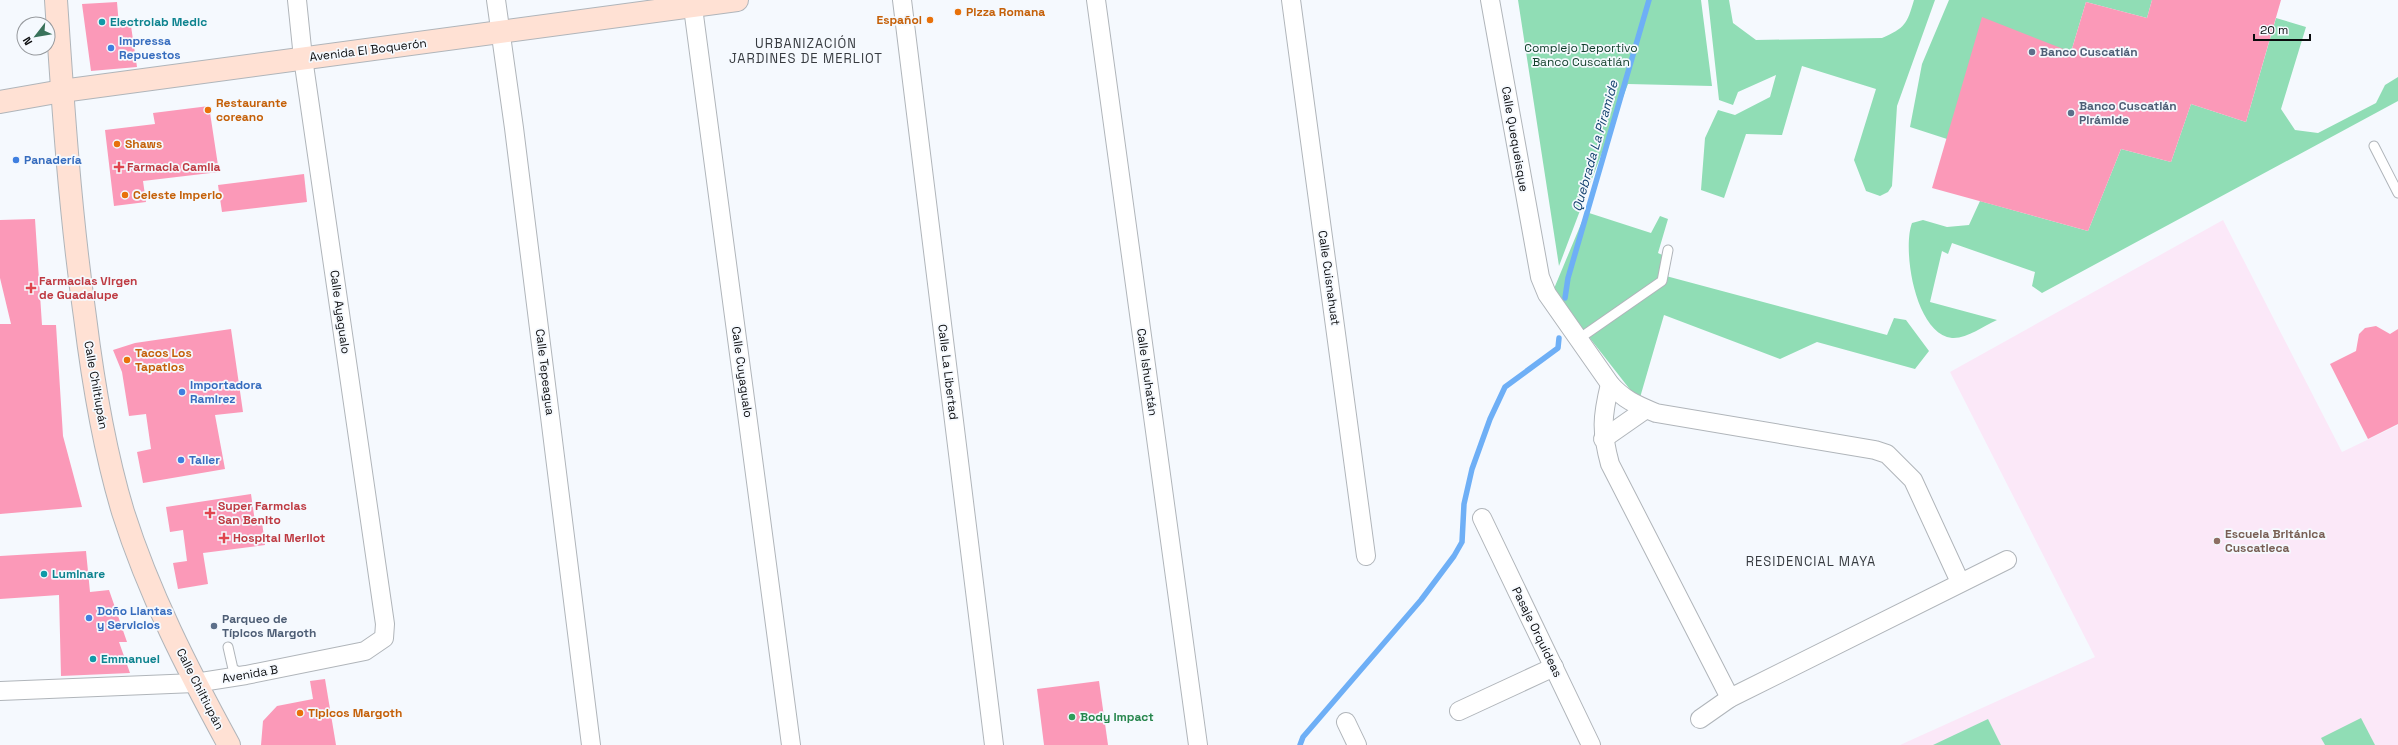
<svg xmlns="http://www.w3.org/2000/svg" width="2398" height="745" viewBox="0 0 2398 745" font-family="'Space Grotesk',sans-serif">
  <rect width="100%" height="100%" fill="#f5f9fe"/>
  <path fill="#fbe8f8" d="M2223,220L2342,452L2398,425V745H1900L2095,657L1950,372Z"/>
  <g fill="#90ddb5">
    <path d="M1518,0H1701L1712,86L1628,84L1559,266Z"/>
    <path d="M1708,0H1729L1733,23L1756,40L1882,38C1905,28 1907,24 1914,0H1935L1897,106L1892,186L1888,192L1880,196L1866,191L1854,160L1876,89L1802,66L1782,135L1746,134L1724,198L1701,190L1705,138L1718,110L1735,115L1770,97L1776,75L1738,92L1733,105L1719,100Z"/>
    <path d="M1949,0H2152L2147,18L2086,2L2071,52L1947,139L1910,127L1922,64Z"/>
    <path d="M2276,18L2306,27L2281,109L2295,130L2318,133L2376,103L2385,85L2398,77V101L2042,293L2032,286L2035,272L1952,243L1948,254L1942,251L1930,302L1997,320C1983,326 1967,339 1952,338C1915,334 1902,249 1912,223L1923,220L1947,227L1969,225L1980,201L2088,231L2121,149L2171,162L2191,104L2246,122Z"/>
    <path d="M1586,212L1651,233L1660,216L1668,219L1658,253L1671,259L1666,276L1887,335L1894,318L1906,320L1929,351L1915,369L1817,342L1780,359L1664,315L1639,401L1553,291Z"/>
    <path d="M2361,718L2375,745H2325L2321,738Z"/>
    <path d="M1988,719L2001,745H1933Z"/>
  </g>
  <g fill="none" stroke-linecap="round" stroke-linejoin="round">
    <g stroke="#6eaff6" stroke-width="5.5">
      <path d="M1565,298L1568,278L1649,0"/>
      <path d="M1300,745L1303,737L1421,600L1454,556L1462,542L1464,504L1472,469L1490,419L1505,387L1558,348L1559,338"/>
    </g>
  </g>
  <g fill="#fb99b8">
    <path d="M2152,0H2281L2246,122L2191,104L2171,162L2121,149L2088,231L1932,188L1982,17L2071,52L2086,2L2147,18Z"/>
    <path d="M117,2L119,26H131L137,67L91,71L82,4Z"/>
    <path d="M209,106L219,172L143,181L146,202L114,206L105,130L155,124L153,113Z"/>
    <path d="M304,174L307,202L222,212L218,185Z"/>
    <path d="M35,219L42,325H56L63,436L82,507L0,514V324H11L0,278V220Z"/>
    <path d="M2376,326L2390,334L2398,329V424L2368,439L2330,364L2356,351L2359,334L2365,328Z"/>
    <path d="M231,329L243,412L215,415L225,469L143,483L137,452L151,449L146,414L129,416L122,372L113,350L135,343Z"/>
    <path d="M251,494L255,522H262L265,545L203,553L208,584L178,589L173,563L187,561L183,530L170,532L166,507Z"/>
    <path d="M86,551L90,592L109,590L127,642H119L130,673L61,676L59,595L0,599V556Z"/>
    <path d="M325,679L336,745H261L263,721L277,706L313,699L310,681Z"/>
    <path d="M1099,681L1108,745H1044L1037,689Z"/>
  </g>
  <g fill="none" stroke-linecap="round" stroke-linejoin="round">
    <defs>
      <g id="lane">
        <path d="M2374,146L2398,193"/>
        <path d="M1580,338L1662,281L1668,250"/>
        <path d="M228,647L233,669L243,674"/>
      </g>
      <g id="street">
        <path d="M496,0L514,128L591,745"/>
        <path d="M692,0L791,745"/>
        <path d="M902,0L994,745"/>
        <path d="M1096,0L1198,745"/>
        <path d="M1291,0L1366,556"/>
        <path d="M1490,0L1540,277L1547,294L1610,384C1624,400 1637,405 1656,413L1875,450L1887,454L1913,480L1960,582"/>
        <path d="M1610,384C1602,417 1601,431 1610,464L1730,698"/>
        <path d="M1603,439L1646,409"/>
        <path d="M1482,518L1591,745"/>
        <path d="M0,691L195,683L246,675L365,651L384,638L385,624L303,58L297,0"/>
        <path d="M1459,711L1554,667"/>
        <path d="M1700,719L1730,698L2007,560"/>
        <path d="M1346,722L1357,745"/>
      </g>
      <g id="secondary">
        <path d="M56,0C63,106 70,212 85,317C93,382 104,449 123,512C149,594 188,670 229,745"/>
        <path d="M0,102L62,91L737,0"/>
      </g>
    </defs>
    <use href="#lane" stroke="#b0b5ba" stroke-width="11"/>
    <use href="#street" stroke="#b0b5ba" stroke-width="20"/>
    <use href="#secondary" stroke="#b0b5ba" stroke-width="24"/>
    <use href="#lane" stroke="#fff" stroke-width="9"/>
    <use href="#street" stroke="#fff" stroke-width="18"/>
    <use href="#secondary" stroke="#ffe1d4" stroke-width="22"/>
  </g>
  <g fill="#e8710a" stroke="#f5f9fe" stroke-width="1.5">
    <circle cx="958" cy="12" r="4"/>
    <circle cx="930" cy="20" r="4"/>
    <circle cx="208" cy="110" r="4"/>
    <circle cx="117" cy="144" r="4"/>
    <circle cx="125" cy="195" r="4"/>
    <circle cx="127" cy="360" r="4"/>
    <circle cx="300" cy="713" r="4"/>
  </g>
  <g fill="#0f9aa8" stroke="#f5f9fe" stroke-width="1.5">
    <circle cx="102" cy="22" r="4"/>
    <circle cx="44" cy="574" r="4"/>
    <circle cx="93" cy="659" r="4"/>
  </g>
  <g fill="#3f7fe0" stroke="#f5f9fe" stroke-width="1.5">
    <circle cx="111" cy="48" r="4"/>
    <circle cx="16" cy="160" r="4"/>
    <circle cx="182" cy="392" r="4"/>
    <circle cx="181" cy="460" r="4"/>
    <circle cx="89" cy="618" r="4"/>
  </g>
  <g fill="#5c6f8a" stroke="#f5f9fe" stroke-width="1.5">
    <circle cx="2032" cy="52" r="4"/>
    <circle cx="2071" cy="113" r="4"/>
    <circle cx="214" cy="626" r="4"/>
  </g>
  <g fill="#e0444e" stroke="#f5f9fe" stroke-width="1.5">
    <path d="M117 161h4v4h4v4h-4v4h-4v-4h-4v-4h4z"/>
    <path d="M29 282h4v4h4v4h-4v4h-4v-4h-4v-4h4z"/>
    <path d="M208 507h4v4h4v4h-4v4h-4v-4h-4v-4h4z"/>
    <path d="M222 532h4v4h4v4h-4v4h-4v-4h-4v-4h4z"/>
  </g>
  <circle fill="#8d6e63" stroke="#f5f9fe" stroke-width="1.5" cx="2217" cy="541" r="4"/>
  <circle fill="#2e9e5b" stroke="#f5f9fe" stroke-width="1.5" cx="1072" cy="717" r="4"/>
  <g text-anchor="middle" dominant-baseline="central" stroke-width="3.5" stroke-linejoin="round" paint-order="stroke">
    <g font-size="12" font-weight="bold" fill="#c56008" stroke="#f5f9fe" text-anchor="start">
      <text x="966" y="12">Pizza Romana</text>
      <text x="922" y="20" text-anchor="end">Español</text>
      <text x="216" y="103">Restaurante<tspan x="216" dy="14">coreano</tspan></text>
      <text x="125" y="144">Shaws</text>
      <text x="133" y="195">Celeste Imperio</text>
      <text x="135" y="353">Tacos Los<tspan x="135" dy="14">Tapatios</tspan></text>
      <text x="308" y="713">Tipicos Margoth</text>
    </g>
    <g font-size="12" font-weight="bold" fill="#0d838f" stroke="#f5f9fe" text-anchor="start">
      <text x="110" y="22">Electrolab Medic</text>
      <text x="52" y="574">Luminare</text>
      <text x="101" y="659">Emmanuel</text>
    </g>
    <g font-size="12" font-weight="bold" fill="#366cbe" stroke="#f5f9fe" text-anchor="start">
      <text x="119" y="41">Impressa<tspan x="119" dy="14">Repuestos</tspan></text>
      <text x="24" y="160">Panadería</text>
      <text x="190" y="385">Importadora<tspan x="190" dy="14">Ramirez</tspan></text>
      <text x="189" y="460">Taller</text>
      <text x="97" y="611">Doño Llantas<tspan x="97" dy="14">y Servicios</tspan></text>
    </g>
    <g font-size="12" fill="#13402c" stroke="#f5f9fe">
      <text x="1581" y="48">Complejo Deportivo<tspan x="1581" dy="14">Banco Cuscatlán</tspan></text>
    </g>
    <g font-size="12" fill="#0b0c0e" stroke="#f5f9fe">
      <text transform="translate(368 50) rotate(-7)">Avenida El Boquerón</text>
      <text transform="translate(1515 139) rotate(80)">Calle Quequeisque</text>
      <text transform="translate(1329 278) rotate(82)">Calle Cuisnahuat</text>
      <text transform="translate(340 312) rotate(82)">Calle Ayagualo</text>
      <text transform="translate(545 372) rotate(83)">Calle Tepeagua</text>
      <text transform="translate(742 372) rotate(82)">Calle Cuyagualo</text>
      <text transform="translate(948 372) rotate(83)">Calle La Libertad</text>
      <text transform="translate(1147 372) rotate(82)">Calle Ishuhatán</text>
      <text transform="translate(96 385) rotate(80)">Calle Chiltiupán</text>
      <text transform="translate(1537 632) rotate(64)">Pasaje Orquídeas</text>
      <text transform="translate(250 674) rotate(-10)">Avenida B</text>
      <text transform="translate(200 689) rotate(63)">Calle Chiltiupán</text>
    </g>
    <g font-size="12" font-weight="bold" fill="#4e5e75" stroke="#f5f9fe" text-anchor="start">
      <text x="2040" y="52">Banco Cuscatlán</text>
      <text x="2079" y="106">Banco Cuscatlán<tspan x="2079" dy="14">Pirámide</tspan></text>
      <text x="222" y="619">Parqueo de<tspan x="222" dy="14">Típicos Margoth</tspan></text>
    </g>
    <g font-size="12" font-weight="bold" fill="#be3a42" stroke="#f5f9fe" text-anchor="start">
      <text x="127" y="167">Farmacia Camila</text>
      <text x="39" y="281">Farmacias Virgen<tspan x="39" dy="14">de Guadalupe</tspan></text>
      <text x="218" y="506">Super Farmcias<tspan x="218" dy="14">San Benito</tspan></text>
      <text x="233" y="538">Hospital Merliot</text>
    </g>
    <g font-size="12" font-weight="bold" fill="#785e54" stroke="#f5f9fe" text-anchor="start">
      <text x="2225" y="534">Escuela Británica<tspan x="2225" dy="14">Cuscatleca</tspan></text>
    </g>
    <g font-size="12" font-weight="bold" fill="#27864d" stroke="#f5f9fe" text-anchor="start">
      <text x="1080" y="717">Body Impact</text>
    </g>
    <g font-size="13" letter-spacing="1" fill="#363a3f" stroke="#f5f9fe">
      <text x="806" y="43">URBANIZACIÓN<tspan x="806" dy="15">JARDINES DE MERLIOT</tspan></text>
      <text x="1811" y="561">RESIDENCIAL MAYA</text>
    </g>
    <g font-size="13" font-style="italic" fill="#13416e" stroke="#f5f9fe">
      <text transform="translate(1595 146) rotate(-74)">Quebrada La Piramide</text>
    </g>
  </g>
  <g transform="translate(36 36) rotate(239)"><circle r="19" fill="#f5f9fe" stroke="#979a9e"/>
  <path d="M0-3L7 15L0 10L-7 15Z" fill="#39725b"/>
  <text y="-6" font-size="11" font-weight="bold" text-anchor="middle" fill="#0b0c0e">N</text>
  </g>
  <path d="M2254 34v6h56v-6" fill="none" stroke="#0b0c0e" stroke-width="2"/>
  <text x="2260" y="34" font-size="12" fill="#0b0c0e" stroke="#f5f9fe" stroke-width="3" paint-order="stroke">20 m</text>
</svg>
